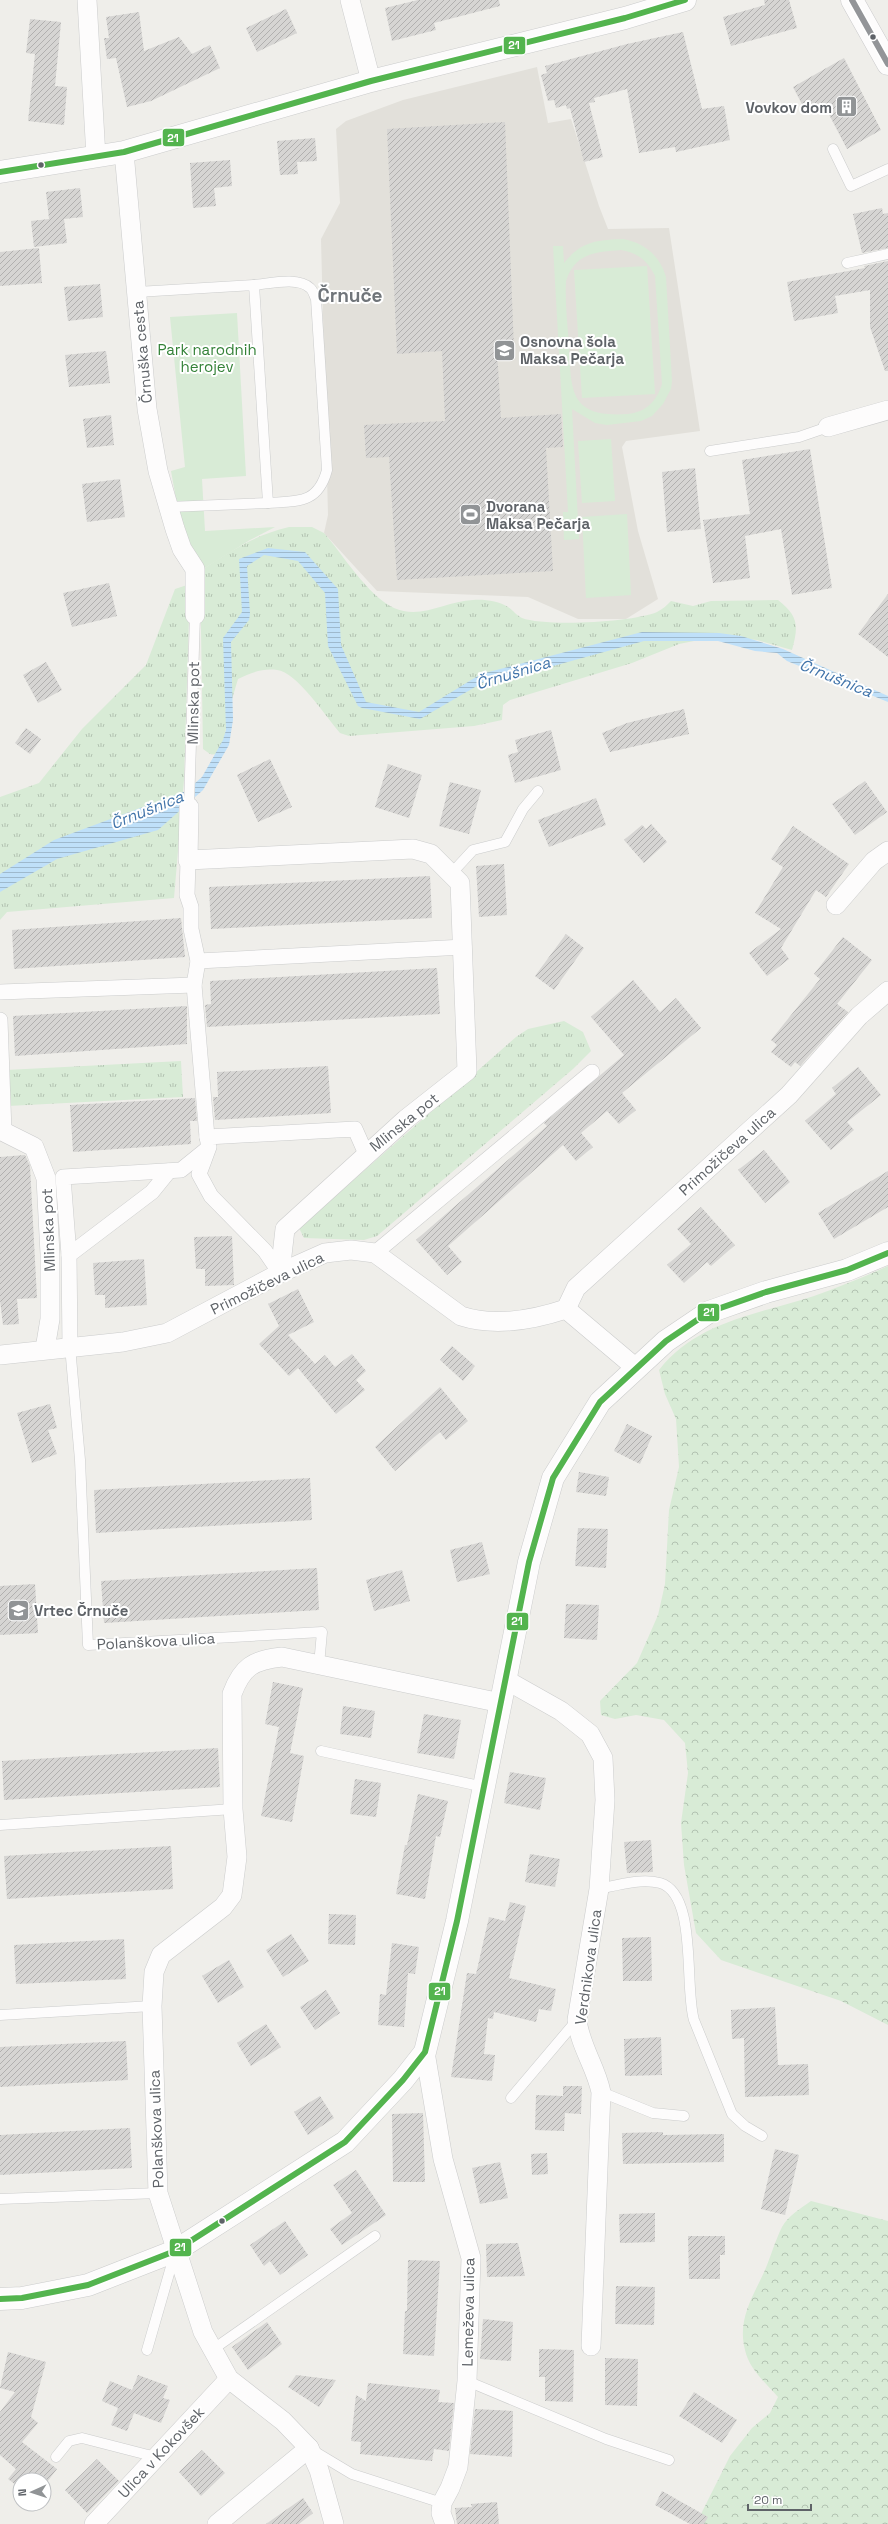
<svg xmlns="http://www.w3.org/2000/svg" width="888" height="2524" viewBox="0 0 888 2524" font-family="'Space Grotesk',sans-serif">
  <defs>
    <pattern id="grass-tufts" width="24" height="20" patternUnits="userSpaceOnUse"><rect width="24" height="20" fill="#d8ebd6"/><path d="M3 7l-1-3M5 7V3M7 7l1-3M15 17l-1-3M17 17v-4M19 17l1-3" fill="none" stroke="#b2c2b1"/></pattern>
    <pattern id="forest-crowns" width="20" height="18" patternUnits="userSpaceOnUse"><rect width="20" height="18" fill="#d8ebd6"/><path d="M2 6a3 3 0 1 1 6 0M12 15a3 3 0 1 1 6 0" fill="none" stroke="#b2c2b1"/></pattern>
    <pattern id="water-rules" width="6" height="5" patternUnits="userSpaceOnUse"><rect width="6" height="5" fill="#bfe0f9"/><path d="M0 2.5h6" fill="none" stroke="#9eb9cd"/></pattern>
    <pattern id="building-hatch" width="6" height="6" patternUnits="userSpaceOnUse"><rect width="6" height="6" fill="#d6d5d3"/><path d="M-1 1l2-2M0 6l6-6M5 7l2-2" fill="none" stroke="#b1b0af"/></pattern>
  </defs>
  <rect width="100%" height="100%" fill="#efeeea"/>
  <path fill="#e2e0da" d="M537,67L548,123L571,119L599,206L608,229L669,228L700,431L626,441L622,447L638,531L658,599L626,619H578L528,597L377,591L324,533L328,515L321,239L340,203L336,129L346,121L403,100Z"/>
  <g fill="url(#grass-tufts)">
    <path d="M289,527H312L324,533C344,556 367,595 394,608C421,620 446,601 473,600C484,599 499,601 508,607C513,610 517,616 522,618C545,627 635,622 657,612C663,609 667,605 671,601L693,606L711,601L778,600C798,616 799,625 792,650L757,640L719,636L679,644L632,663L510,700L503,705L502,720L474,726L349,736L340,733C327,718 296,671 277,670C263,668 250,673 238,679L227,716L224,749L220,755L210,754L203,749L200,571C231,551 252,536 289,527Z"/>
    <path d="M190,584L184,780L174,898L7,912L0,920V797L39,783L82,729L146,665L175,589Z"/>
    <path d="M564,1021L583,1032L591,1051L573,1069L377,1236L364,1240L304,1238L299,1228L516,1037L528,1029Z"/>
    <path d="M181,1061L183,1097L8,1106L6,1070Z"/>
  </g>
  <g fill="url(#forest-crowns)">
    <path d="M888,1266V2025L841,2001L721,1960L696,1933L684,1865L681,1823L688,1773L685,1743L664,1720L636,1715L615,1719L601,1715L600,1701L637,1663L658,1615L665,1584L669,1510L679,1467L676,1419L665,1394L659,1370C697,1321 759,1314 814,1296C839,1287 864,1277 888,1266Z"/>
    <path d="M811,2201L888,2221V2524H696L730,2456L752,2428L770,2413L778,2397C766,2383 749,2369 745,2350C737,2319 753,2297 765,2270C771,2256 775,2241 782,2227C788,2216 801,2208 811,2201Z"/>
  </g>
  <g fill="#d8ebd6" fill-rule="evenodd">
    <path d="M623,239C645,243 660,256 666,277L672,381L671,389L663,404L652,416L641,421L607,425L595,423L572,409L579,539L564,540L563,512H568L553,246H563L564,263C581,241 598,240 623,239ZM621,250C638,253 648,261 655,276L662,384C657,400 647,412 628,414C569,418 571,391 569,343C567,322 565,301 566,281C575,253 595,252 621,250Z"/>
    <path d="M647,266L655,394L582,398L574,270Z"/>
    <path d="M237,313L246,476L202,479L205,531L275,527L250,540L200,571L181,526L171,471L185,467L170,317Z"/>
    <path d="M611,439L615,501L582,503L578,441Z"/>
    <path d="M627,514L631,595L586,598L582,517Z"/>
  </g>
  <path fill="url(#water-rules)" d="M268,548L305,552L338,589L341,645L366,702L419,712L481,674L642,632L719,633L741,636L783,649L888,696V702L787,661L777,653L755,651L718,641H644L535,671L482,683L420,719L362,708L358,706L328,646L325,593L298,561L264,555L247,566L250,614L249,620L231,642L233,720L229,745L203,790L158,830L57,859L0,892V874L54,840L186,791L202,777L223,740L226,730L223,638L242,612L239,559Z"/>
  <g fill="url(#building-hatch)">
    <path d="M418,0H499L500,6L434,23L436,30L392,41L385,8Z"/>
    <path d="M764,0H789L797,28L731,46L723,17L765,5Z"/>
    <path d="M286,9L297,33L257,52L246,28Z"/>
    <path d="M139,12L144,51L179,37L192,54L210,45L220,68L151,101L127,107L116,58L107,59L104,38H109L106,17Z"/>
    <path d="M30,19L61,22L55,86L67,87L64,125L28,121L35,54L26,53Z"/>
    <path d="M683,32L702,109L724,106L730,140L676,152L675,147L639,153L627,89L594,98L595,102L589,103L603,157L584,162L570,108L567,109L566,105L556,108L554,100L548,101L541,75L547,73L545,66L627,44Z"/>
    <path d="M844,58L881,130L847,149L823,103L806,112L793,87Z"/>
    <path d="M505,122L514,349L497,350L501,418L561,414L563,447L546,448L553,571L397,580L389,457L366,458L364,425L445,421L442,351L397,354L387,129Z"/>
    <path d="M315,138L317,161L297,162L298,174L280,175L277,141Z"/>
    <path d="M230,160L232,186L214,188L216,206L193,208L190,163Z"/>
    <path d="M80,188L83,217L64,219L67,243L34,247L31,221L49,219L46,192Z"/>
    <path d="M882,208L883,214L888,213V248L862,253L853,214Z"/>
    <path d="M39,248L42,283L0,286V252Z"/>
    <path d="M888,261V371H885L870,327V290L835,296L838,313L794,321L787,282L865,268L864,266Z"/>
    <path d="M100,284L103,317L68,321L64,287Z"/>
    <path d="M106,351L110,383L69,387L65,355Z"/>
    <path d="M111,415L114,445L87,448L83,419Z"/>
    <path d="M810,449L832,588L792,595L781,529L745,536L750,578L713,583L703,520L750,514L742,460Z"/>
    <path d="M695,468L701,529L667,532L662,472Z"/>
    <path d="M120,479L125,517L87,522L82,484Z"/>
    <path d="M109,583L117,616L72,627L63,593Z"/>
    <path d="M888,594V657L858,634Z"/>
    <path d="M46,662L62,690L38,703L23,675Z"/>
    <path d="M684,709L689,734L610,752L602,733L627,723Z"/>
    <path d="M26,728L41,739L30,754L15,743Z"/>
    <path d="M551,730L561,770L515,783L508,755L518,752L515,740Z"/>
    <path d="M270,759L292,807L258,822L237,775Z"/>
    <path d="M388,764L422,775L409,818L375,807Z"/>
    <path d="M865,781L887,812L855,835L832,804Z"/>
    <path d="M450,782L481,790L469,834L439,826Z"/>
    <path d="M596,798L606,825L549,847L538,820Z"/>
    <path d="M651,824L667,842L644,863L624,840L642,825L646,829Z"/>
    <path d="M793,826L849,864L826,897L816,890L781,948L789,959L767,976L749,953L781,929L755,913L783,867L771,859Z"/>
    <path d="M504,864L507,915L479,917L476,866Z"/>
    <path d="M430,876L432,918L211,929L209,887Z"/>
    <path d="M181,918L185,957L14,969L12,930Z"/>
    <path d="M566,934L584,948L554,990L535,976Z"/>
    <path d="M843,937L872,960L837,1004L848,1012L800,1066L795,1062L791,1067L771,1052L777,1045L771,1040L820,979L814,974Z"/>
    <path d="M437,968L440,1014L207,1027L205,1005L211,1004L210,981Z"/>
    <path d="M633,980L660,1012L676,998L701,1028L622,1093L636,1110L619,1124L607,1111L581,1133L593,1147L576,1161L563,1145L448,1246L462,1262L447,1275L416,1240L547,1126L544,1123L624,1055L591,1017Z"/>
    <path d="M187,1006V1044L15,1056L13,1016Z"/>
    <path d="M328,1066L331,1113L215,1120L213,1097H218L217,1072Z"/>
    <path d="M858,1067L881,1095L847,1122L854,1130L831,1150L805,1121L836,1094L832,1088Z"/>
    <path d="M195,1098L197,1121H190L191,1144L73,1152L70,1105Z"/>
    <path d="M764,1150L790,1182L765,1203L738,1170Z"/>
    <path d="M25,1155L30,1166L37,1298L17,1299L19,1324L3,1325L0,1300V1157Z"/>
    <path d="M888,1171V1207L834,1239L818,1213Z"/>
    <path d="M701,1207L735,1245L711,1266L707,1262L684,1283L667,1265L691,1244L677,1229Z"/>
    <path d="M232,1236L234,1285L205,1286V1269H196L194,1237Z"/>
    <path d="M144,1259L147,1305L105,1308V1295H95L93,1263Z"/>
    <path d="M298,1289L314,1322L288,1335L315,1364L325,1355L335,1367L352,1354L366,1371L356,1380L365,1390L336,1414L298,1368L289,1376L259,1344L279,1326L268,1304Z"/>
    <path d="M452,1346L475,1366L463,1381L440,1360Z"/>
    <path d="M440,1387L468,1421L446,1440L440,1432L395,1471L375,1447Z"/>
    <path d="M50,1404L57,1428L48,1430L57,1454L32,1463L17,1413Z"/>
    <path d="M627,1424L652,1436L640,1464L614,1451Z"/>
    <path d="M579,1472L609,1477L606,1496L576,1492Z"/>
    <path d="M310,1478L312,1520L96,1533L94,1490Z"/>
    <path d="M578,1528L608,1529L606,1568L575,1566Z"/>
    <path d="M482,1542L490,1574L457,1582L450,1550Z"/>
    <path d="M317,1568L319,1610L104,1623L101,1581Z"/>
    <path d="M402,1570L410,1601L374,1611L366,1580Z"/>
    <path d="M35,1584L38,1633L0,1635V1586Z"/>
    <path d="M566,1604L599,1605L597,1640L564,1638Z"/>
    <path d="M273,1682L303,1688L290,1753L304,1756L292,1822L261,1816L279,1727L265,1724Z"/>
    <path d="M343,1706L375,1711L371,1738L340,1734Z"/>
    <path d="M424,1714L461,1720L454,1759L417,1753Z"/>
    <path d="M218,1748L220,1787L4,1800L2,1761Z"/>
    <path d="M510,1772L546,1778L540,1810L504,1803Z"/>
    <path d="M355,1779L381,1783L376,1817L350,1814Z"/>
    <path d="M418,1794L448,1801L440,1837L436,1836L425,1899L396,1894L405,1845H407Z"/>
    <path d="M651,1840L653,1872L627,1873L624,1842Z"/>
    <path d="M171,1846L173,1889L7,1899L4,1856Z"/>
    <path d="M530,1854L560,1859L555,1887L525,1882Z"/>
    <path d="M510,1902L526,1906L509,1978L556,1989L551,2011L539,2009L536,2022L494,2012L493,2019L488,2018L484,2054L495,2055L492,2081L451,2077L467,1973L476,1974L489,1917L505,1921Z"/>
    <path d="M329,1914L356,1915L355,1945L328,1944Z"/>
    <path d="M291,1934L309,1961L283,1977L266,1950Z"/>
    <path d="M651,1937L652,1981H623L622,1938Z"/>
    <path d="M124,1939L126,1979L16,1984L14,1945Z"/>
    <path d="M392,1943L419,1947L415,1974L408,1973L404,2027L378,2025L380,1994L386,1995Z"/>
    <path d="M229,1960L244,1987L218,2003L202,1976Z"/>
    <path d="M326,1990L340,2013L315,2030L300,2007Z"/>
    <path d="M775,2007L778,2065L808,2064L809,2095L745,2097L744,2038L732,2039L731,2010Z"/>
    <path d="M266,2024L281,2047L251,2066L237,2043Z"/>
    <path d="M661,2037L662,2075L625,2076L624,2039Z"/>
    <path d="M126,2041L128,2080L0,2087V2047Z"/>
    <path d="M563,2086H582L581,2114L565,2113L564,2131L535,2130L536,2095L563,2096Z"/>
    <path d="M320,2096L334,2118L308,2135L294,2112Z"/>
    <path d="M423,2113L425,2182H393L392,2114Z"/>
    <path d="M130,2128L132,2168L0,2175V2135Z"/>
    <path d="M663,2132V2135L724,2134V2162L623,2164L622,2133Z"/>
    <path d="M775,2149L799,2155L785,2215L761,2209Z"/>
    <path d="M547,2153L548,2174L532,2175L531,2154Z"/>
    <path d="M500,2162L508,2198L480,2204L472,2168Z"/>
    <path d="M356,2170L386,2215L342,2245L330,2229L352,2213L333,2185Z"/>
    <path d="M655,2213V2242L620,2243L619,2214Z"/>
    <path d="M285,2221L308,2255L280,2275L270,2261L264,2266L250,2245Z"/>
    <path d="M688,2236H725V2255H720V2279H689Z"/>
    <path d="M518,2243L525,2276L487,2277L486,2244Z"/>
    <path d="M408,2260L440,2261L434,2356L403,2354L405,2311H407Z"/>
    <path d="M616,2286L655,2287L654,2325L615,2324Z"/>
    <path d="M483,2319L513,2322L511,2361L480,2359Z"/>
    <path d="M267,2322L282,2344L248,2370L232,2347Z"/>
    <path d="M539,2349L574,2350L573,2402L545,2401V2377H539Z"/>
    <path d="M8,2352L46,2362L31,2417L38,2423L22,2442L57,2469L44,2486V2480H20V2488L8,2479L16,2469L0,2455V2412L15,2392L0,2388Z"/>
    <path d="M605,2358L638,2359L637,2406L605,2405Z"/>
    <path d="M138,2375L168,2386L163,2398L170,2400L161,2423L134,2413L127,2431L111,2425L118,2408L102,2401L110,2381L132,2390Z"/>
    <path d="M296,2375L336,2380L319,2407L288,2387Z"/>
    <path d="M368,2383L440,2390L438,2402L454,2403L449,2451L434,2449L432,2461L360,2454L361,2442L351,2441L356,2395L366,2401Z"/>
    <path d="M694,2392L737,2420L722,2443L679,2416Z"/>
    <path d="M475,2409L513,2411L512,2457L470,2454Z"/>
    <path d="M202,2450L225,2473L201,2496L179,2472Z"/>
    <path d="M97,2459L119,2481L87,2513L65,2490Z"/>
    <path d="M662,2491L708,2517L704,2524H690L655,2505Z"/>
    <path d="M303,2498L313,2513L299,2524H266Z"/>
    <path d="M497,2502L499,2524H457L455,2508L472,2507L471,2504Z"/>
  </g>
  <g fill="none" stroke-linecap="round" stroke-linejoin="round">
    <defs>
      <g id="service">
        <path d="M833,149L851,186L888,169"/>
        <path d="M847,263L888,254"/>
        <path d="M254,285C268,284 298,276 310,288C313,290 314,295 316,299L327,470C318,504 298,501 268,503"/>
        <path d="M137,292L254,285L268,503L168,507"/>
        <path d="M710,451L799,437L828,427"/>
        <path d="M189,807L195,615"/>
        <path d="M450,875L473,850L505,842L523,809L538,791"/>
        <path d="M70,1346L80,1460L88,1645L322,1632L319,1665"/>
        <path d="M321,1751L484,1787"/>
        <path d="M0,1825L233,1809"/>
        <path d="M599,1889C618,1885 641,1878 660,1883C698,1894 684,1987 694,2020L732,2114L745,2126L762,2136"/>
        <path d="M0,2015L152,2006"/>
        <path d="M601,2092L653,2113L684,2116"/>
        <path d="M511,2098L577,2020"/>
        <path d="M0,2199L158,2193"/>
        <path d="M147,2350L175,2253"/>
        <path d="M212,2350L375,2236"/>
        <path d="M467,2381L606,2439L669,2460"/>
        <path d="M312,2450L352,2474L442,2503"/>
        <path d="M56,2457L69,2441L82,2438L156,2457"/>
      </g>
      <g id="pedestrian">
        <path d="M188,860L187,895L191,907V929L198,961L194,985L207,1137"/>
        <path d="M198,961L464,947"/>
        <path d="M0,992L194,985"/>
        <path d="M0,1020L4,1132"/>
        <path d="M375,1253L592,1072"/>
        <path d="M69,1255L63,1177L181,1170L207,1149"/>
        <path d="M280,1273L265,1251L211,1196L199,1174L209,1147L207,1137L355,1129L366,1154"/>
        <path d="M70,1346L69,1255L152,1192L169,1171"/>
      </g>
      <g id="minor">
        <path d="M87,0L96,157"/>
        <path d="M350,0L371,81"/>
        <path d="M124,152L147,409L158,471L175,529L182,549L195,569V615"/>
        <path d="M828,427L888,410"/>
        <path d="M189,807L188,860L413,849L431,854L460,883L467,1071L406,1119L285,1229L280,1273"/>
        <path d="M836,905L874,861L888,851"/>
        <path d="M4,1132L34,1147L46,1178L50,1254V1319L45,1349"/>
        <path d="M566,1309L576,1288L789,1095L859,1016L888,991"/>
        <path d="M0,1355L123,1342L167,1333L280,1273L325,1253L351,1250L375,1253L461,1316C495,1327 533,1320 566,1309L636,1368"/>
        <path d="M506,1680L561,1711L590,1734L603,1758L605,1800L599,1889L577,2020C580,2046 596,2067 601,2092L591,2346"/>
        <path d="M425,2052L443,2159L471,2258L467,2381L458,2467L450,2488L442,2503L441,2513L445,2524"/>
        <path d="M94,2524L229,2379"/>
        <path d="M217,2524L309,2448"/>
        <path d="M334,2524L319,2470L309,2448L283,2421L229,2379L203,2332L158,2193L152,2006L154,1972L161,1955L223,1907L232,1895L237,1857L233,1809L232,1694C242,1667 253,1660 282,1657L501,1703"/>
      </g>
      <g id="tertiary">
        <path d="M0,172L124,152L371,81L625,18L685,0"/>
        <path d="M0,2299L22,2298L88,2285L175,2251L345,2142L403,2080L425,2052L457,1921L529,1562L553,1478L600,1402L666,1341L709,1312L766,1292L847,1270L888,1253"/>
      </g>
      <path id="secondary" d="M852,0L888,64"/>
    </defs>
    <use href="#service" stroke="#cbcccc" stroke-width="11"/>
    <use href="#pedestrian" stroke="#cbcccc" stroke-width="16"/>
    <use href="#minor" stroke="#cbcccc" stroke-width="20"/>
    <use href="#tertiary" stroke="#cbcccc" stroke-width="23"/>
    <use href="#secondary" stroke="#cacacb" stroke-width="23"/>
    <use href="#service" stroke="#fdfcfc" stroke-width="10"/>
    <use href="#pedestrian" stroke="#fdfcfc" stroke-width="15"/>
    <use href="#minor" stroke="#fdfcfc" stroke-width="19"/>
    <use href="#tertiary" stroke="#fdfcfc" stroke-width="22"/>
    <use href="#secondary" stroke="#fdfcfc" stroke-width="22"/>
    <defs>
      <g id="bus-1">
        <path d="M0,172L124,152L371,81L625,18L685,0"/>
        <path d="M0,2299L22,2298L88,2285L175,2251L345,2142L403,2080L425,2052L457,1921L529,1562L553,1478L600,1402L666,1341L709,1312L766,1292L847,1270L888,1253"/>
      </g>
      <path id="bus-2" d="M852,0L888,64"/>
    </defs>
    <use href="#bus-1" stroke="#fff" stroke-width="9"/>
    <use href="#bus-2" stroke="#fff" stroke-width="9"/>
    <use href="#bus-1" stroke="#53b44e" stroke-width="6"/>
    <use href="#bus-2" stroke="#939598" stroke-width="6"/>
  </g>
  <defs>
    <symbol id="building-square" viewBox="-11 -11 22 22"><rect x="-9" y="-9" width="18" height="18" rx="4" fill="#919496" stroke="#fff"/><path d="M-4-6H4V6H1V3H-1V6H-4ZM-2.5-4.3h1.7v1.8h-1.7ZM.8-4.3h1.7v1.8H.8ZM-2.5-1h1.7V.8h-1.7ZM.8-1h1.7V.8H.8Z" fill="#fff"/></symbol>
    <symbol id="school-square" viewBox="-11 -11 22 22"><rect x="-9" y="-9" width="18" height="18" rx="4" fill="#919496" stroke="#fff"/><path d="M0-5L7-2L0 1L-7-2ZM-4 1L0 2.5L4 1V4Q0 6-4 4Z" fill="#fff"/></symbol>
    <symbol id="stadium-square" viewBox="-11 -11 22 22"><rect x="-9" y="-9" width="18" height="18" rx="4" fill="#919496" stroke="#fff"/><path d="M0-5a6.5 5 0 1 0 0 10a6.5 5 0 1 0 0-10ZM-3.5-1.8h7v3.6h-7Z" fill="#fff"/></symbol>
  </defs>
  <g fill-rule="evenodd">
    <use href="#building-square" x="834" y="94" width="25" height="25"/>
    <use href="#school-square" x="492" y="338" width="25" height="25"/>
    <use href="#stadium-square" x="458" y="502" width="25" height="25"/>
    <use href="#school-square" x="6" y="1598" width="25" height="25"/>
  </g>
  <g fill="#5f6368" stroke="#fff" stroke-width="1.5">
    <circle cx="873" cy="37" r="3.5"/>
    <circle cx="41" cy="165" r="3.5"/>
    <circle cx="222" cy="2221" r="3.5"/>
  </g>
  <g text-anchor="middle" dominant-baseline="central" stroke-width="4" stroke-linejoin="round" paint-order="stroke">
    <g font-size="15" font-weight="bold" fill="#5f6368" stroke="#fff" text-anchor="start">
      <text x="832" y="107" text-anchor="end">Vovkov dom</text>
      <text x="520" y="341">Osnovna šola<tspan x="520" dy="17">Maksa Pečarja</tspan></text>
      <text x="486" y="506">Dvorana<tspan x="486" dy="17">Maksa Pečarja</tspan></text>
      <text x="34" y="1610">Vrtec Črnuče</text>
    </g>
    <g font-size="15" fill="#348238" stroke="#fff">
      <text x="207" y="349">Park narodnih<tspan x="207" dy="17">herojev</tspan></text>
    </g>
    <g font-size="15" fill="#5f6368" stroke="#fff">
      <text transform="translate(142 352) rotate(-95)">Črnuška cesta</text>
      <text transform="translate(193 703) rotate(-89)">Mlinska pot</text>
      <text transform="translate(404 1122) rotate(-39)">Mlinska pot</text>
      <text transform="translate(727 1151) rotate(-42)">Primožičeva ulica</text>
      <text transform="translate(48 1230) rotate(-92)">Mlinska pot</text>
      <text transform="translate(267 1283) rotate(-26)">Primožičeva ulica</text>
      <text transform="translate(156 1641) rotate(-3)">Polanškova ulica</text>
      <text transform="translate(588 1967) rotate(-82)">Verdnikova ulica</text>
      <text transform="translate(156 2129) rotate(-92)">Polanškova ulica</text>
      <text transform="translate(468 2312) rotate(-89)">Lemeževa ulica</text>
      <text transform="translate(161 2452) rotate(-47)">Ulica v Kokovšek</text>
    </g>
    <g font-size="16" font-style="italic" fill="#4174aa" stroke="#fff">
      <text transform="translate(513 673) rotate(-17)">Črnušnica</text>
      <text transform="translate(836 678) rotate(22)">Črnušnica</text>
      <text transform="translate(147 810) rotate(-22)">Črnušnica</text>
    </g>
    <g font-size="19" font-weight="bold" fill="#70757a" stroke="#fff">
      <text x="350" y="295">Črnuče</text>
    </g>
  </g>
  <g stroke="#fff" stroke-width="1.5">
    <rect x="503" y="36" width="23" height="19" rx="4" fill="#53b44e"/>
    <rect x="162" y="128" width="23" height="19" rx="4" fill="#53b44e"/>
    <rect x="697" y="1303" width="23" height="19" rx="4" fill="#53b44e"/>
    <rect x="506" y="1612" width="23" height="19" rx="4" fill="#53b44e"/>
    <rect x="428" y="1982" width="23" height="19" rx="4" fill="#53b44e"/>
    <rect x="169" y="2238" width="23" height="19" rx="4" fill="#53b44e"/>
  </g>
  <g font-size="11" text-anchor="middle" font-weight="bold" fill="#fff">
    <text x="514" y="49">21</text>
    <text x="173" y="142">21</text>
    <text x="709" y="1316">21</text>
    <text x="517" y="1625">21</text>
    <text x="440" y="1995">21</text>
    <text x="180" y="2251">21</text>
  </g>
  <g transform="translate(32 2492) rotate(267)"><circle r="19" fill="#ffffff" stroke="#bfc1c3"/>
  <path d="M0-3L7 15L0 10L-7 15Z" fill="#919496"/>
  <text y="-6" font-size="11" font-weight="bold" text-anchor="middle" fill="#5f6368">N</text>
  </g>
  <path d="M748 2504v6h63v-6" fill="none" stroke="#5f6368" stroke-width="2"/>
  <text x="754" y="2504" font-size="12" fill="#5f6368" stroke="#ffffff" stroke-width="3" paint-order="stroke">20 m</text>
</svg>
